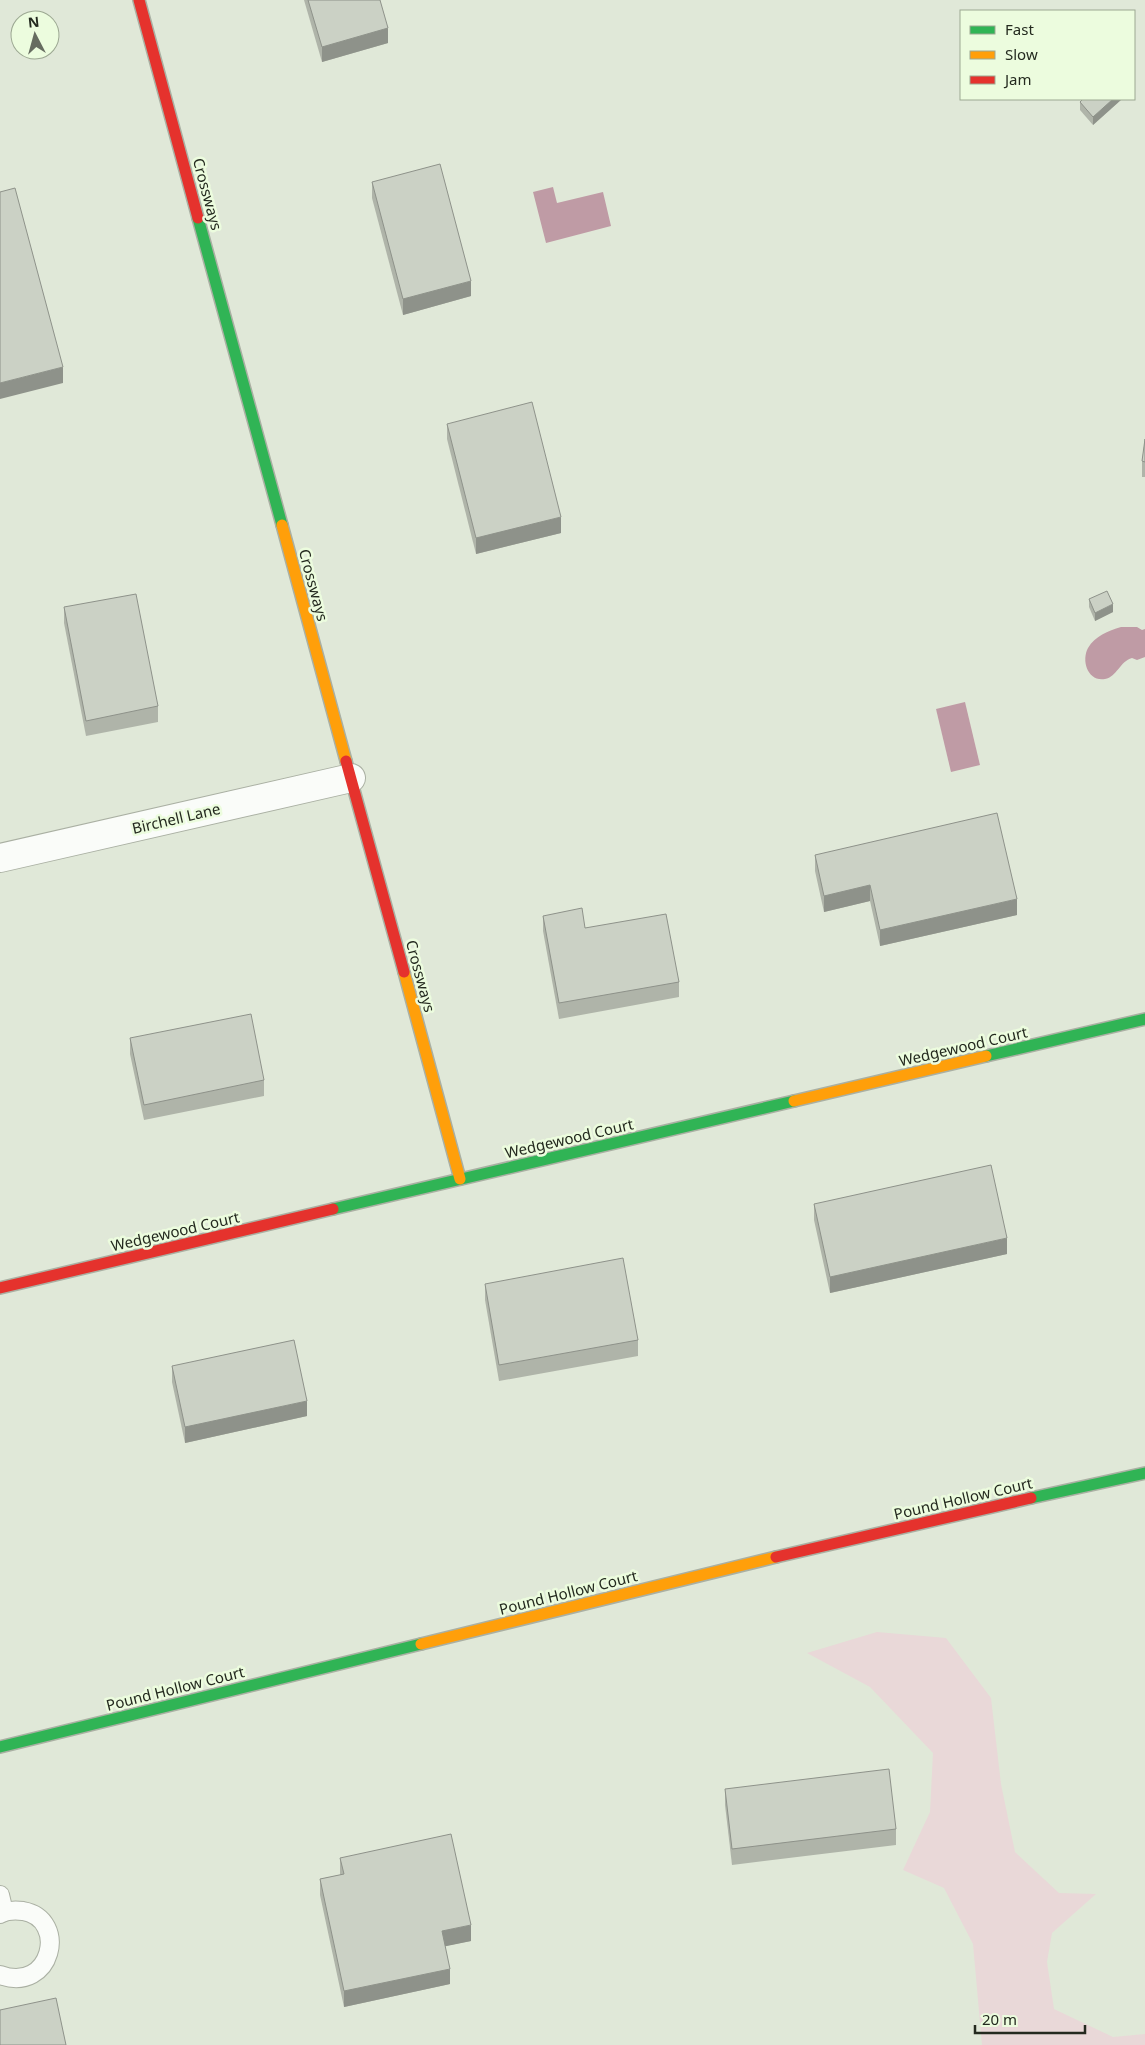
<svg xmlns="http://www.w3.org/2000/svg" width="1145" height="2045" viewBox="0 0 1145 2045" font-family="'Noto Sans',sans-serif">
  <rect width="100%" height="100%" fill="#e0e8d8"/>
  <path fill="#e9d8d8" d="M877,1632L946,1638L991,1698L1001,1784L1015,1852L1059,1893L1096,1894L1052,1933L1047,1962L1054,2009L1113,2037L1145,2034V2045H982L973,1944L944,1888L903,1870L930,1812L933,1753L870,1687L807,1653Z"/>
  <g fill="#bf9ba5">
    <path d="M553,187L557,203L603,192L611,226L546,243L533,192Z"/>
    <path d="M1121,627H1137L1142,630L1145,629V657L1137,660L1132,658C1120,661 1117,677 1105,679C1088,682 1081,661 1088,648C1095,636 1108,631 1121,627Z"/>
    <path d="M965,702L980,765L951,772L936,709Z"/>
  </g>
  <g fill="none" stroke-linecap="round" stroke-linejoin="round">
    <defs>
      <g id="lane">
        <path d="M0,1895L4,1912"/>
        <path d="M0,1914C7,1910 15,1910 23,1911C69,1919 52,1994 0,1975"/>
      </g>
      <path id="street" d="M0,858L351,778"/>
      <g id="fast">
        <path d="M198,218L282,525"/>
        <path d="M986,1056L1145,1019"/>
        <path d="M333,1209L794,1101"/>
        <path d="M1031,1498L1145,1473"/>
        <path d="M0,1747L421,1644"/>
      </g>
      <g id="slow">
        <path d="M282,525L346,761"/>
        <path d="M404,972L460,1179"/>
        <path d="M794,1101L986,1056"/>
        <path d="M421,1644L776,1557"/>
      </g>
      <g id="jam">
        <path d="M139,0L198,218"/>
        <path d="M346,761L404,972"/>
        <path d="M0,1288L333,1209"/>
        <path d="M776,1557L1031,1498"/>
      </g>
    </defs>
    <use href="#lane" stroke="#aab0a3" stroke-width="20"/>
    <use href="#street" stroke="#aab0a3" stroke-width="30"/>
    <use href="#fast" stroke="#aab0a3" stroke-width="14"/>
    <use href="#slow" stroke="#aab0a3" stroke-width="14"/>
    <use href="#jam" stroke="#aab0a3" stroke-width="14"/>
    <use href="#lane" stroke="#fafcf9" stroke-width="18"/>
    <use href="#street" stroke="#fafcf9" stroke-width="28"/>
    <use href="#fast" stroke="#30b455" stroke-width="11"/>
    <use href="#slow" stroke="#ff9f0a" stroke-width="11"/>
    <use href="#jam" stroke="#e5322d" stroke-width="11"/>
  </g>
  <g fill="#afb4a9">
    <path d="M304,0H380L388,43L322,62Z"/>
    <path d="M1083,99H1122L1093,125L1080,110V102Z"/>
    <path d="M372,182L471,296L403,315L372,198Z"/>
    <path d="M447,424L561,533L476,554L447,439Z"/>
    <path d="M1145,439V477H1142V461Z"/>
    <path d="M1089,599L1113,612L1095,621L1089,607Z"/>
    <path d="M64,607L158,706V722L86,736L64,623Z"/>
    <path d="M815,855L1017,915L880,946L870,901L824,912L815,871Z"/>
    <path d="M543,916L585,928L679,982V997L559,1019L543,931Z"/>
    <path d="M130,1038L264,1080V1096L144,1120L130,1054Z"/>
    <path d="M814,1204L1007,1254L830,1293L814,1220Z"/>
    <path d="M485,1284L638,1340V1356L499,1381L485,1300Z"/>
    <path d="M172,1366L307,1416L185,1443L172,1382Z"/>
    <path d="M725,1789L896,1829V1845L732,1865L725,1805Z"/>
    <path d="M340,1858L471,1941L445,1946L450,1984L344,2007L320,1895V1879L340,1875Z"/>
  </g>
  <g fill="#8e928a">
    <path d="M388,28V43L322,62V47Z"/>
    <path d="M1113,99H1122L1093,125V117Z"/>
    <path d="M471,281V296L403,315V299Z"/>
    <path d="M63,367V383L0,399V383Z"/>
    <path d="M561,517V533L476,554V538Z"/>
    <path d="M1113,604V612L1095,621V613Z"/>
    <path d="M870,885V901L824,912V896Z"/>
    <path d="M1017,899V915L880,946V930Z"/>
    <path d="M1007,1238V1254L830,1293V1277Z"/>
    <path d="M307,1401V1416L185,1443V1427Z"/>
    <path d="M471,1925V1941L442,1947V1931Z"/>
    <path d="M450,1969V1984L344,2007V1991Z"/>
  </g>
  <g fill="#cbd1c5" stroke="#8e928a">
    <path d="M308,0H380L388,28L322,47Z"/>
    <path d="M1083,99H1113L1093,117L1080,102Z"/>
    <path d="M440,164L471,281L403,299L372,182Z"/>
    <path d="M15,188L63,367L0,383V192Z"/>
    <path d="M532,402L561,517L476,538L447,424Z"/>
    <path d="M1145,439V462L1142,461Z"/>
    <path d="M1107,591L1113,604L1095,613L1089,599Z"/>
    <path d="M136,594L158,706L86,721L64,607Z"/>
    <path d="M997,813L1017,899L880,930L870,885L824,896L815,855Z"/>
    <path d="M582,908L585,928L666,914L679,982L559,1003L543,916Z"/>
    <path d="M251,1014L264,1080L144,1105L130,1038Z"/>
    <path d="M991,1165L1007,1238L830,1277L814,1204Z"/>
    <path d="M623,1258L638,1340L499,1365L485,1284Z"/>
    <path d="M294,1340L307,1401L185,1427L172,1366Z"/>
    <path d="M889,1769L896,1829L732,1849L725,1789Z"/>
    <path d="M451,1834L471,1925L442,1931L450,1969L344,1991L320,1879L344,1874L340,1858Z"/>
    <path d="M56,1998L66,2045H0V2010Z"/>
  </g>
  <g text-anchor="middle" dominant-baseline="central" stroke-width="5" stroke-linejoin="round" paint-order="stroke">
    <g font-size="15" fill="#242a1f" stroke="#ecfcde">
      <text transform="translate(208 194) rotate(75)">Crossways</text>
      <text transform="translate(314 585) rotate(75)">Crossways</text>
      <text transform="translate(176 818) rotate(-13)">Birchell Lane</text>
      <text transform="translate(421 976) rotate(75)">Crossways</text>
      <text transform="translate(963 1046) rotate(-13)">Wedgewood Court</text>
      <text transform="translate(569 1138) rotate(-13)">Wedgewood Court</text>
      <text transform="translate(175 1231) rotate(-13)">Wedgewood Court</text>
      <text transform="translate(963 1498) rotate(-13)">Pound Hollow Court</text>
      <text transform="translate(568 1592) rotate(-14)">Pound Hollow Court</text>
      <text transform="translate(175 1688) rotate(-14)">Pound Hollow Court</text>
    </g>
  </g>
  <rect x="960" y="10" width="175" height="90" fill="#ecfcde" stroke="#9ca892"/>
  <rect x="970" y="26" width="25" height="8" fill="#30b455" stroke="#9ca892"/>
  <text x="1005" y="35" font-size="15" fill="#242a1f">Fast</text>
  <rect x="970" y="51" width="25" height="8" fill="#ff9f0a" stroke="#9ca892"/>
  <text x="1005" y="60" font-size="15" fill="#242a1f">Slow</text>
  <rect x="970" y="76" width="25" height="8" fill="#e5322d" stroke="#9ca892"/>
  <text x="1005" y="85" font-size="15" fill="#242a1f">Jam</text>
  <g transform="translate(35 35) rotate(354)"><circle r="24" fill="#ecfcde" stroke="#9ca892"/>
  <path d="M0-4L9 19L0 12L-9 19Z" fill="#666c60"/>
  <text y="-8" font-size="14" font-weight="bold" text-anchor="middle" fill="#242a1f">N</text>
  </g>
  <path d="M975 2025v8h110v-8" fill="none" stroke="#242a1f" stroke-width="2.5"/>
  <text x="982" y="2025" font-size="15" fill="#242a1f" stroke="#ecfcde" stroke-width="4" paint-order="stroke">20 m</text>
</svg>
